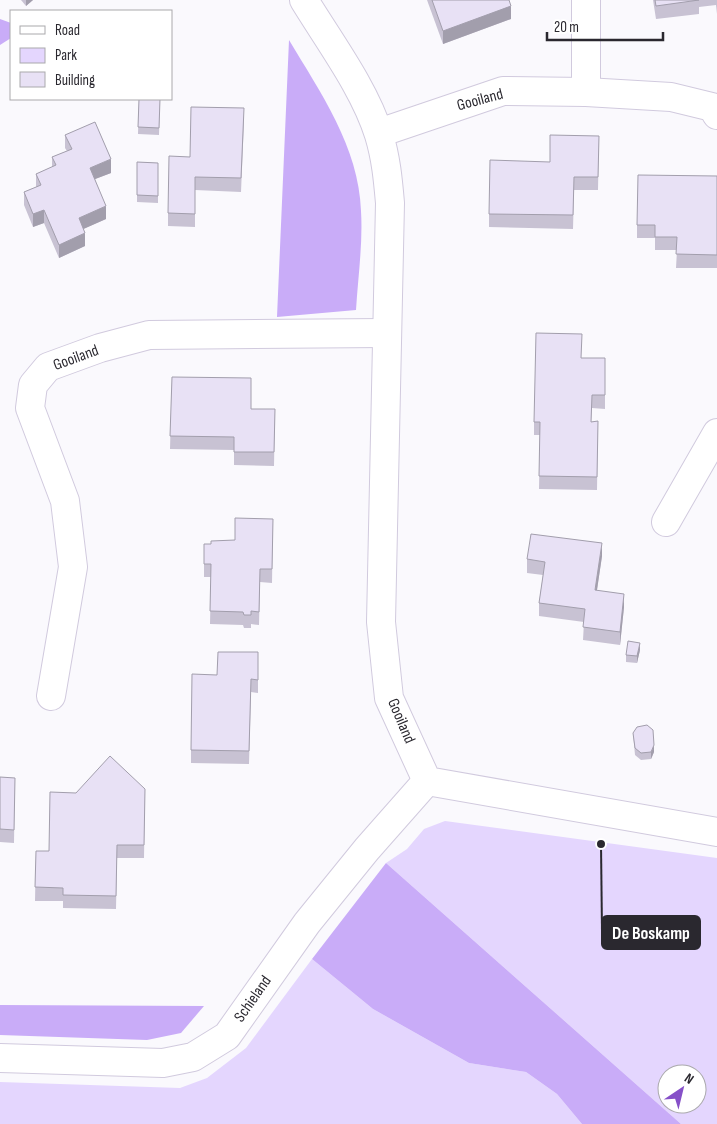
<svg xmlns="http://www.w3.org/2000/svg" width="717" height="1124" viewBox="0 0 717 1124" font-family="'Sofia Sans Condensed',sans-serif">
  <rect width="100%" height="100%" fill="#faf9fd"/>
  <g fill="#e4d6fe" fill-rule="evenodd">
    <path d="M445,821L717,858V1124H681L386,863L407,849L424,829ZM667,1074H697V1104H667Z"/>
    <path d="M312,959L373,1009L469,1063L526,1072L557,1094L582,1124H0V1082L180,1088L207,1078L246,1048Z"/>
  </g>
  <g fill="#c9acf8">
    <path d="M0,19L11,23V38L0,45Z"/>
    <path d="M289,40C320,92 359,147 361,211C363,243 358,277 356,310L277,317Z"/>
    <path d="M386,863L681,1124H582L557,1094L526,1072L469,1063L373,1009L312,959Z"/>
    <path d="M0,1005L204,1006L181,1033L147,1040L0,1035Z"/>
  </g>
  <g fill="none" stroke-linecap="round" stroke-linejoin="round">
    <defs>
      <g id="minor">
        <path d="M304,0C329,41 365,89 379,135C386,158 388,180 390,203L381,622L389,698L427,781L717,832"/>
        <path d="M586,0V92"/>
        <path d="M379,133L503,91L586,92L671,97L712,107L717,115"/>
        <path d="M666,522L717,433"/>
        <path d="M51,696L73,567L65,501L30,408L33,385L48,367L100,348L149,335L385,333"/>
        <path d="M0,1058L163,1063L193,1057L227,1036L307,923L367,849L427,781"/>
      </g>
    </defs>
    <use href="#minor" stroke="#d1cade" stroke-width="30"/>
    <use href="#minor" stroke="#fff" stroke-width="28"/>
  </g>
  <g fill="#c8c2d3">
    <path d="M21,0H33L26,6Z"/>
    <path d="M427,0H509L511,19L443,44Z"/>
    <path d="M653,0H717V14L716,5L699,7V14L656,19Z"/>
    <path d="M139,99H160L159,135L138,134Z"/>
    <path d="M244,121L241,192L195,190V227L168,226V213L190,157Z"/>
    <path d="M65,135L111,173L95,179L106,219L83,229L85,246L59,258L44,223L33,227L24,205V192L36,187V174L52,167V157L67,151L65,148Z"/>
    <path d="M599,136L598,190H574L573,229L489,227V214L550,162Z"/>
    <path d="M137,162L158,163V203L137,202Z"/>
    <path d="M717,176V268H676L677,250H655V238H637V225Z"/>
    <path d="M582,358H605V409L592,408L591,422L598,421L597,490L539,489L540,435H534V422Z"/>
    <path d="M172,377L251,409H275L274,466L234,465V450L170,449Z"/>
    <path d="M273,519L272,583L260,582L259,625L251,624V628H244L243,625L210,624L211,577H204V544H211L235,540Z"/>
    <path d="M602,556L597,590L624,607L620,645L583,640L584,622L539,616V603L543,575L527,573V559Z"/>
    <path d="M640,650L637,663L626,662V655Z"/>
    <path d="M258,652V693L251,692L249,764L191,763V750L217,675Z"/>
    <path d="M633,733L654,752L651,759L641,760L635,755Z"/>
    <path d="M0,777L15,778L14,843L0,842Z"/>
    <path d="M145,789L144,858H117L116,909L63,908V901H35L36,851H49L76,793Z"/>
  </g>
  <g fill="#a29eac">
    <path d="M26,0H33L26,6Z"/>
    <path d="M511,6V19L443,44V31Z"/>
    <path d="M111,159V173L90,181V168Z"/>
    <path d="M106,206V219L79,231V218Z"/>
    <path d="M44,210V223L33,227V214Z"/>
    <path d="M85,233V246L59,258V245Z"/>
    <path d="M602,543V556L595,603V590Z"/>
    <path d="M624,594V607L620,645V632Z"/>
    <path d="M640,643V650L637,663V656Z"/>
    <path d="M654,745V752L651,759V752Z"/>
  </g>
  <g fill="#e8e1f5" stroke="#a29eac">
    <path d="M432,0H509L511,6L443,31Z"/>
    <path d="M655,0H699L656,6Z"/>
    <path d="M139,99H160L159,128L138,127Z"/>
    <path d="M191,107L244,108L241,178L195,177V214L168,213L169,156L190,157Z"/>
    <path d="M95,122L111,159L90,168L106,206L79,218L85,233L59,245L44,210L33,214L24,192L41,185L36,174L56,165L52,157L72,149L65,135Z"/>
    <path d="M550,135L599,136L598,177H574L573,215L489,214L490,160L550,162Z"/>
    <path d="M137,162L158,163V196L137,195Z"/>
    <path d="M638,175L717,176V255L676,254L677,237H655V225H637Z"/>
    <path d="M536,333L582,334L581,358H605V395H592L591,422L598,421L597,477L539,476L540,422H534Z"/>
    <path d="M172,377L251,378V409H275L274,452H234V437L170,436Z"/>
    <path d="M235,518L273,519L272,569H260L259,612L251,611V615H244L243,612L210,611L211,564H204V544H211V541L235,540Z"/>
    <path d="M531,534L602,543L595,590L624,594L620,632L583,627L585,609L539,603L545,562L527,559Z"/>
    <path d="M628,641L640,643L637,656L626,655Z"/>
    <path d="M218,652H258V680L251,679L249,751L191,750L192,674L217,675Z"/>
    <path d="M647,725L653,730L654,745L651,752L641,753L635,748L633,733L637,727Z"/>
    <path d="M110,756L145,789L144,845H117L116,896L63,895V888L35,887L36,851H49L50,792L76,793Z"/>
    <path d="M0,777L15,778L14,830L0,829Z"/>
  </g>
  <g text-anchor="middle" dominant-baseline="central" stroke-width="4" stroke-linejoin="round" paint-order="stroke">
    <g font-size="16" fill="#2a282f" stroke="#fff">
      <text transform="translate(480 100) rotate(-15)">Gooiland</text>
      <text transform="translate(76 358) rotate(-20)">Gooiland</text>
      <text transform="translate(401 721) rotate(67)">Gooiland</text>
      <text transform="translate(253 999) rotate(-55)">Schieland</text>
    </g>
  </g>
  <path fill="none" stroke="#2a282f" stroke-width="2" d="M601 844L602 932"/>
  <circle fill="#2a282f" stroke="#fff" stroke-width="2" cx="601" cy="844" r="5"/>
  <rect fill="#2a282f" stroke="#2a282f" stroke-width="2" x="602" y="916" width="98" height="33" rx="5"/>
  <g font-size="18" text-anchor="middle" font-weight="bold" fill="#fff">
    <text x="651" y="939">De Boskamp</text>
  </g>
  <rect x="10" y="10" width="162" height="90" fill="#ffffff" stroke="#aaa9ac"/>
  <rect x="20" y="26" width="25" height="8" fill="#ffffff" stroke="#aaa9ac"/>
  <text x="55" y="35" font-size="15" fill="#2a282f">Road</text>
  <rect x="20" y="48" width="25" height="15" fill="#e4d6fe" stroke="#aaa9ac"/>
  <text x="55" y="60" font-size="15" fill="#2a282f">Park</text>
  <rect x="20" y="72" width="25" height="15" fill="#e8e1f5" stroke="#aaa9ac"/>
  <text x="55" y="85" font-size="15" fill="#2a282f">Building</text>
  <g transform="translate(682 1089) rotate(35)"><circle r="24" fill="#ffffff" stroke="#aaa9ac"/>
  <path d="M0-4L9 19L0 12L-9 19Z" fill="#8650c8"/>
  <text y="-8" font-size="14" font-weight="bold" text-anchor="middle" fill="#2a282f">N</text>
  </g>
  <path d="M547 32v8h116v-8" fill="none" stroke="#2a282f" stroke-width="2.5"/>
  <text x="554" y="32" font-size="15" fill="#2a282f" stroke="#ffffff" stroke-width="4" paint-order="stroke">20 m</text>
</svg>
